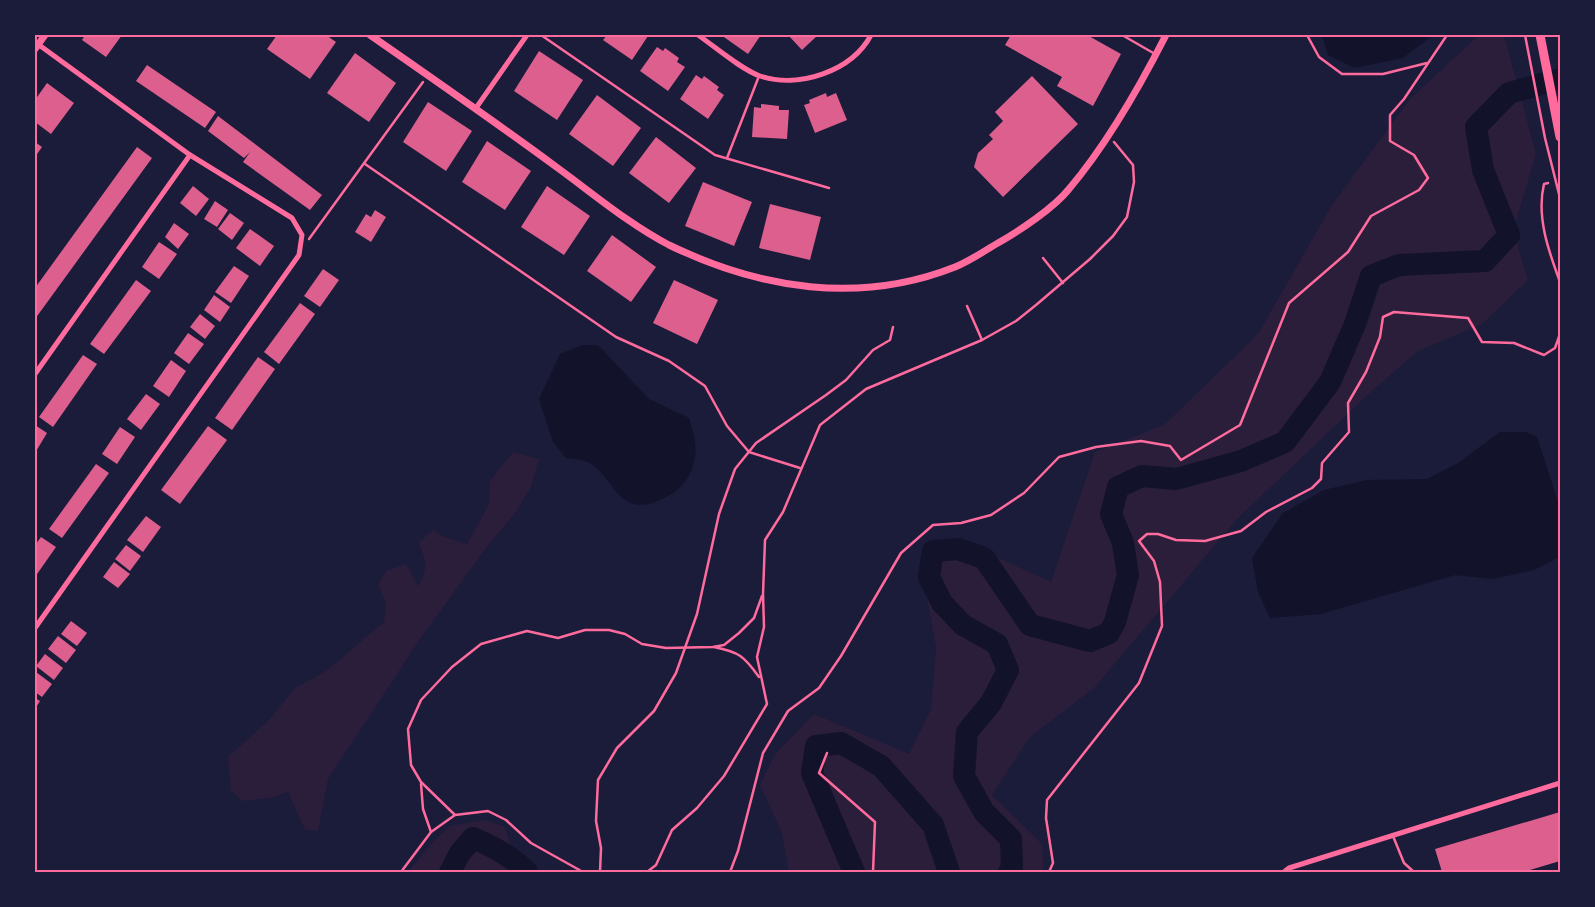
<svg xmlns="http://www.w3.org/2000/svg" width="1595" height="907" viewBox="0 0 1595 907" font-family="Manrope,sans-serif">
  <rect width="100%" height="100%" fill="#1b1b3a"/>
  <g fill="#2a1e3b">
    <path d="M1479,35H1504L1536,154L1513,231L1528,280L1482,324L1418,351L1374,389L1238,518L1095,687L1029,738L992,795L1042,844L1044,872H789L782,833L760,785L775,754L814,714L909,754L931,709L936,647L922,570L959,540L1051,582L1095,452L1164,425L1258,334L1332,205L1410,99Z"/>
    <path d="M513,452L539,459L531,487L516,512L486,548L420,639L328,779L318,831L305,830L288,792L270,798L242,801L231,791L228,757L269,720L295,688L326,671L384,622L386,604L378,584L386,571L406,564L418,586C429,571 425,559 419,542L433,530L442,536L467,544L489,504L490,481Z"/>
    <path d="M486,820L505,827L511,847L540,872H494L493,869L488,872H408L431,844L450,826Z"/>
  </g>
  <g fill="#12122b">
    <path d="M1322,35H1433L1403,58L1354,68L1328,55Z"/>
    <path d="M582,345H598L649,399L689,418C697,442 700,462 684,483C677,492 666,498 655,502C617,516 613,475 588,462C582,459 573,459 566,458L553,442L539,399L560,354Z"/>
    <path d="M1500,432H1526L1537,437L1560,508V557L1534,570L1493,579L1455,575L1321,614L1270,618L1258,592L1252,558L1283,513L1324,490L1367,480L1427,479L1458,463Z"/>
  </g>
  <g fill="none" stroke-linecap="round" stroke-linejoin="round">
    <g stroke="#12122b" stroke-width="22">
      <path d="M450,872L460,853L473,838C494,847 511,856 527,872"/>
      <path d="M854,872L812,773L816,746L841,743L881,766L933,825L949,872"/>
      <path d="M1009,872L1012,868L1011,839L984,812L964,776L967,732L991,703L1008,670L997,644L963,625L942,603L929,577L933,551L958,549L984,558L1030,625L1090,641L1109,633L1115,622L1128,575L1123,543L1111,514L1118,487L1142,476L1176,479L1241,461L1285,442L1330,382L1355,324L1371,276L1399,265L1485,261L1509,235L1483,170L1476,127L1509,93L1560,79"/>
    </g>
  </g>
  <g fill="#dd5f8e">
    <path d="M85,35H122L106,57L82,40Z"/>
    <path d="M277,35H326L336,42L310,79L267,49Z"/>
    <path d="M607,35H646L648,36L632,60L603,40Z"/>
    <path d="M721,35H761L748,54Z"/>
    <path d="M788,35H818L802,50Z"/>
    <path d="M1011,35H1087L1121,54L1093,106L1057,86L1062,77L1005,45Z"/>
    <path d="M657,47L663,51L665,48L679,58L677,62L685,67L668,91L640,71Z"/>
    <path d="M539,51L583,80L557,120L514,91Z"/>
    <path d="M355,53L396,83L369,122L327,93Z"/>
    <path d="M147,65L216,112L205,128L136,81Z"/>
    <path d="M696,75L702,79L704,76L719,87L717,90L724,95L708,119L680,99Z"/>
    <path d="M1032,76L1078,124L1003,197L974,167L978,153L993,139L989,135L1003,121L995,112Z"/>
    <path d="M47,83L74,103L51,134L35,122V100Z"/>
    <path d="M826,93L827,97L836,93L847,120L815,133L804,105L810,103L809,100Z"/>
    <path d="M597,95L641,128L613,166L569,134Z"/>
    <path d="M428,102L472,131L446,171L403,142Z"/>
    <path d="M761,104L779,106V110H789L787,139L752,137L754,107L761,108Z"/>
    <path d="M218,116L322,195L310,210L243,162L250,152L244,158L208,131Z"/>
    <path d="M656,137L696,168L669,203L629,173Z"/>
    <path d="M487,141L531,171L505,210L462,182Z"/>
    <path d="M35,142L42,147L35,157Z"/>
    <path d="M137,147L152,158L35,319V288Z"/>
    <path d="M703,182L752,202L734,246L685,226Z"/>
    <path d="M193,186L209,199L196,216L180,203Z"/>
    <path d="M547,186L590,216L564,255L521,227Z"/>
    <path d="M215,201L228,210L217,227L204,219Z"/>
    <path d="M770,204L821,217L810,260L759,248Z"/>
    <path d="M375,210L386,217L371,242L355,232L366,214L371,217Z"/>
    <path d="M230,213L244,223L232,240L218,229Z"/>
    <path d="M174,223L189,234L178,249L165,237Z"/>
    <path d="M250,229L274,246L260,266L236,248Z"/>
    <path d="M612,235L656,267L631,302L587,271Z"/>
    <path d="M159,242L177,254L159,279L142,267Z"/>
    <path d="M234,266L249,276L231,303L215,292Z"/>
    <path d="M323,269L339,280L320,307L304,296Z"/>
    <path d="M136,280L151,291L104,354L90,344Z"/>
    <path d="M674,280L718,300L697,344L653,323Z"/>
    <path d="M214,295L230,307L220,322L204,310Z"/>
    <path d="M300,303L315,314L279,364L264,352Z"/>
    <path d="M200,314L215,326L205,339L190,327Z"/>
    <path d="M188,333L204,344L189,364L174,353Z"/>
    <path d="M83,355L97,364L53,427L39,417Z"/>
    <path d="M258,357L275,369L232,430L215,418Z"/>
    <path d="M171,360L186,371L169,397L153,386Z"/>
    <path d="M146,394L160,404L141,430L127,419Z"/>
    <path d="M35,425L47,433L35,453Z"/>
    <path d="M208,426L227,440L180,504L161,490Z"/>
    <path d="M120,427L135,437L117,464L102,454Z"/>
    <path d="M96,464L109,473L62,538L49,529Z"/>
    <path d="M146,516L161,527L143,552L127,540Z"/>
    <path d="M41,537L56,547L35,577V545Z"/>
    <path d="M126,545L141,556L130,571L115,559Z"/>
    <path d="M114,562L130,574L118,588L103,577Z"/>
    <path d="M71,621L87,633L77,646L61,634Z"/>
    <path d="M58,636L76,650L66,663L48,649Z"/>
    <path d="M45,654L63,668L54,680L36,666Z"/>
    <path d="M36,672L52,684L42,697L35,692Z"/>
    <path d="M35,698L40,701L35,709Z"/>
    <path d="M1560,812V861L1523,872H1442L1435,849Z"/>
  </g>
  <g fill="none" stroke-linecap="round" stroke-linejoin="round">
    <g stroke="#ff6b9d" stroke-width="2.5">
      <path d="M1307,35L1319,57L1342,74H1383L1427,63"/>
      <path d="M1525,35L1545,138L1560,198"/>
      <path d="M365,164L616,337L669,361L705,386L727,426L749,452L800,468"/>
      <path d="M1548,183L1544,184C1536,217 1549,252 1560,282"/>
      <path d="M309,239L423,82"/>
      <path d="M1043,258L1063,283"/>
      <path d="M967,306L982,340"/>
      <path d="M714,647C739,652 744,656 759,677"/>
      <path d="M827,753L819,773L875,822L873,872"/>
      <path d="M421,784L423,809L431,832"/>
      <path d="M455,815L421,782L411,765L408,729L421,700L452,667L481,644L527,631L558,638L585,630H609L625,634L642,644L666,648L713,647L724,645L739,633L754,618L762,596"/>
      <path d="M401,872L431,832L455,815L488,811L506,820L531,843L583,872"/>
      <path d="M600,872L601,848L596,821L598,780L617,748L654,711L676,673L697,614L719,514L735,469L756,443L826,395L846,380L873,350L890,340L893,327"/>
      <path d="M647,872L656,865L672,830L697,808L724,776L767,704L757,657L764,627L763,594L765,540L783,512L820,425L866,389L982,340L1016,321L1036,305L1090,259L1113,236L1127,217L1134,182L1133,165L1114,142"/>
      <path d="M730,872L738,851L763,753L788,711L819,688L841,656L901,553L933,525L961,523L991,515L1024,493L1059,457L1096,447L1141,441L1170,446L1181,460L1240,425L1289,303L1348,252L1371,216L1419,190L1428,178L1414,155L1390,141V115L1404,99L1447,35"/>
      <path d="M1049,872L1053,863L1046,818L1047,800L1139,683L1162,626L1160,582L1154,561L1139,541L1147,534H1158L1176,540L1205,541L1241,531L1266,512L1312,488L1321,479L1322,463L1349,432L1348,403L1366,372L1380,337L1383,317L1394,312L1468,318L1482,342L1514,343L1544,355L1555,348L1560,334"/>
    </g>
    <g stroke="#ff6b9d" stroke-width="2.5">
      <path d="M541,35L715,155L829,188"/>
      <path d="M1122,35L1155,54"/>
      <path d="M727,158L759,76"/>
      <path d="M1393,836L1404,863L1414,872"/>
    </g>
    <g stroke="#ff6b9d" stroke-width="5">
      <path d="M698,35C714,46 742,70 760,76C799,89 852,71 871,35"/>
      <path d="M35,42L190,155L292,218L302,235L299,255L35,628"/>
      <path d="M476,108L527,35"/>
      <path d="M35,374L190,155"/>
      <path d="M1284,872L1289,868L1560,783"/>
    </g>
    <g stroke="#ff6b9d" stroke-width="7">
      <path d="M370,35C432,78 494,121 555,166C591,192 630,225 669,245C760,289 859,305 955,267C970,261 984,251 998,243C1019,231 1054,208 1069,189C1108,143 1139,88 1166,35"/>
      <path d="M35,49L45,35"/>
    </g>
    <path stroke="#ff6b9d" stroke-width="9" d="M1540,35L1560,137"/>
  </g>
  <rect width="1595" height="907" fill="none" stroke="#1b1b3a" stroke-width="72"/>
  <rect x="36" y="36" width="1523" height="835" fill="none" stroke="#ff6b9d" stroke-width="2"/>
</svg>
